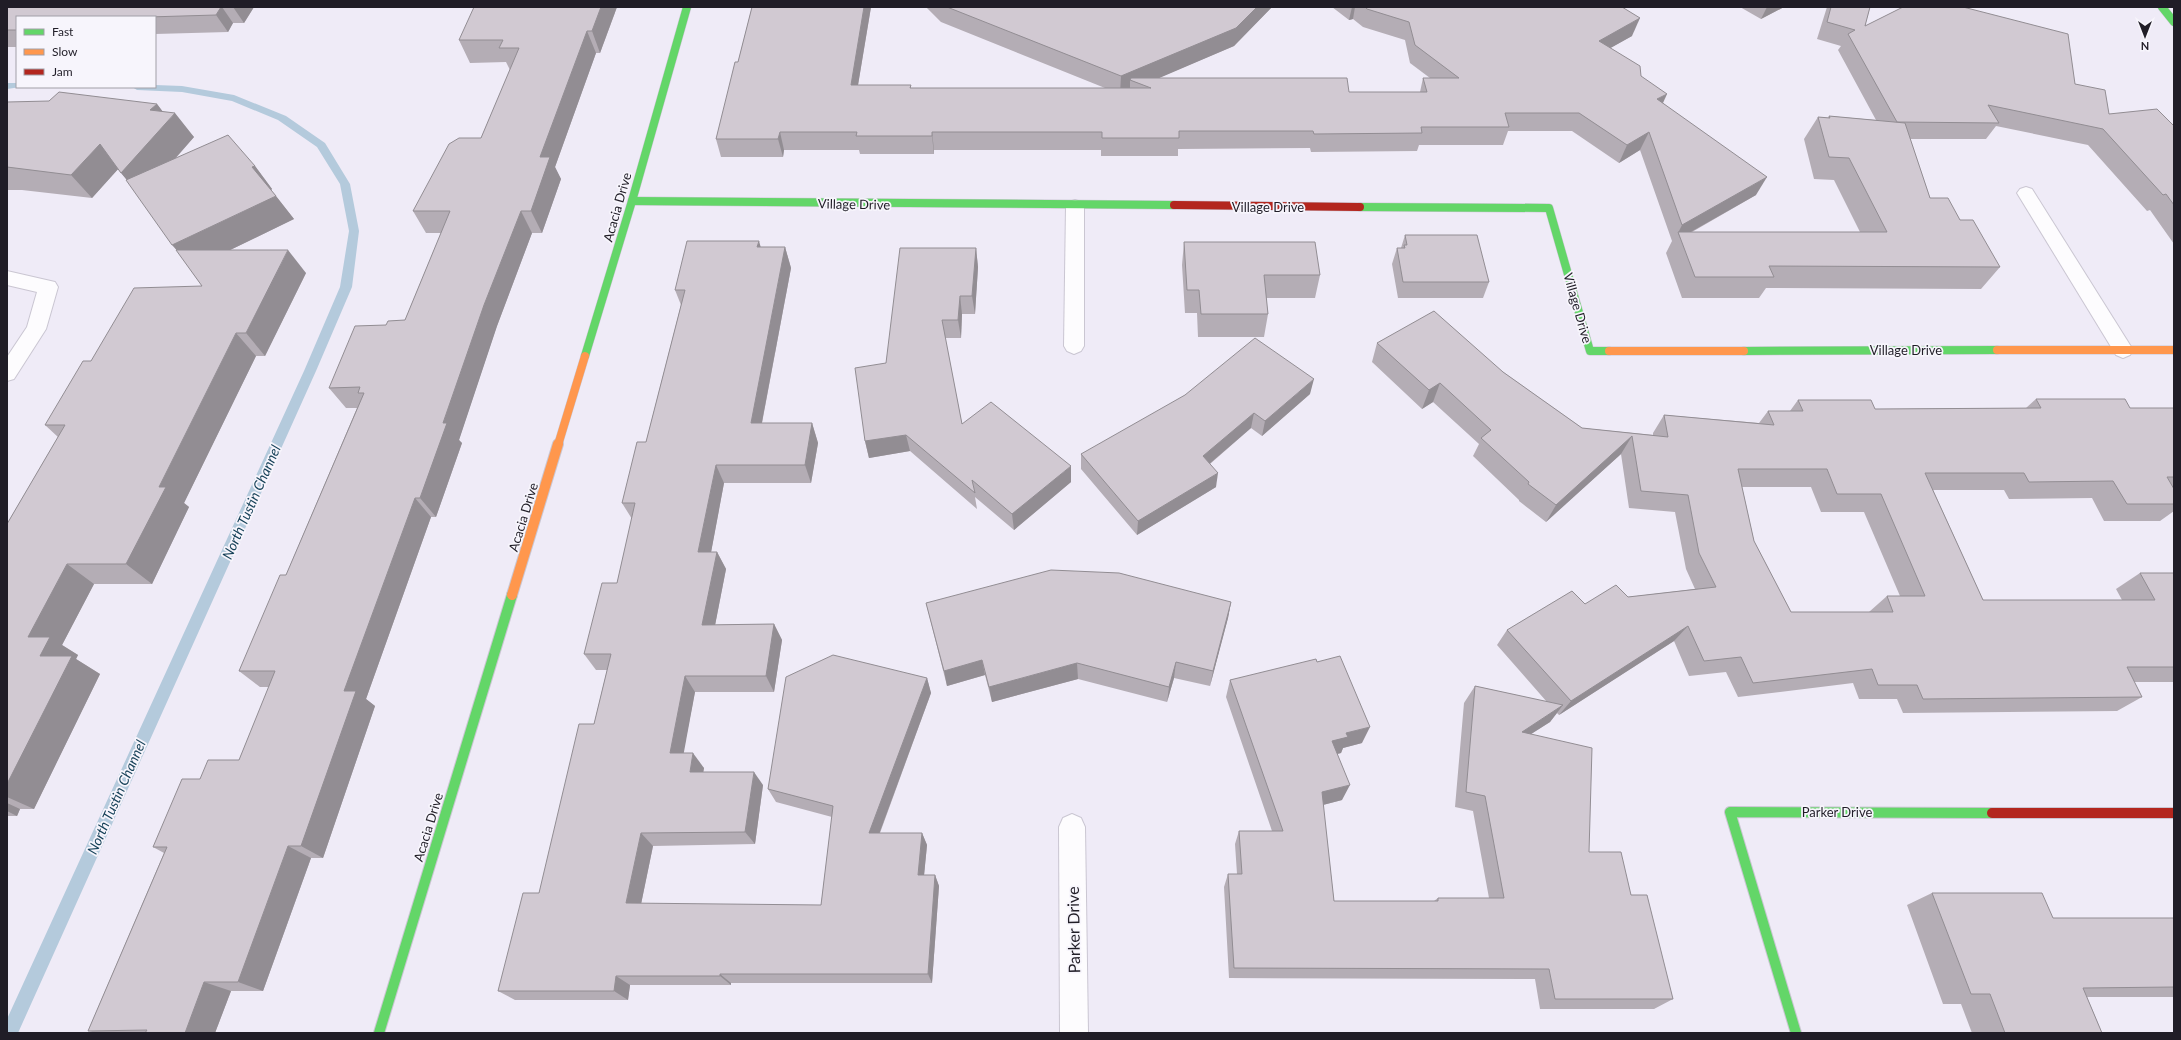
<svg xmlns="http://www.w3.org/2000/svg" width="2181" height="1040" viewBox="0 0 2181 1040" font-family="Lato,sans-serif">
  <rect width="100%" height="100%" fill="#efebf7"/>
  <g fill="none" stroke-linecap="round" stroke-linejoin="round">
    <g fill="#b4cadc" fill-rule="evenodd">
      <path d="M7,83H17V87H21L7,89Z"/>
      <path d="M155,85L182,86L234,95L286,116L325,143L350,184L359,231L352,287L316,371L18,1033H7V1019L304,371L340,287L349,231L340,184L317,147L278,120L232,101L182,92L137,90L132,87H155Z"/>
    </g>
    <defs>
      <g id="street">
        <path d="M2026,187L2032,189L2130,345L2133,350L2130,355L2123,358L2116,355L2017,193L2020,189Z"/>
        <path d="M1075,200L1081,202L1084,206V346L1081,351L1074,354L1067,351L1064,346L1066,206L1069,202Z"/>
        <path d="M7,271L55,282L58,287L46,329L14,379L7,381V357L27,327L37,292L7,285Z"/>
        <path d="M1072,814L1081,818L1085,827L1088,1033H1060L1059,827L1063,818Z"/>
      </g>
      <g id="fast-far1">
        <path d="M2162,7L2174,22"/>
        <path d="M632,201L1174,205"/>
        <path d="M1360,207L1549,208L1590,351H1609"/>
        <path d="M1744,351L1997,350"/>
        <path d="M585,356L632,201L687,7"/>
      </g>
      <g id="fast">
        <path d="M379,1033L512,595"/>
        <path d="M1796,1033L1730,812L1992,813"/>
      </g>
      <g id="slow-far1">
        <path d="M1997,350H2174"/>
        <path d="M1609,351H1744"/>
        <path d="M558,445L585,356"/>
      </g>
      <path id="slow" d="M512,595L558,444"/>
      <path id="jam-far1" d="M1174,205L1360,207"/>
      <path id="jam" d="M1992,813H2174"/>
    </defs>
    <use href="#street" stroke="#cac6d2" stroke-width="2"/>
    <use href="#fast-far1" stroke="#cac6d2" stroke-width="9"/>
    <use href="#fast" stroke="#cac6d2" stroke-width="12"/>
    <use href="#slow-far1" stroke="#cac6d2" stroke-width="9"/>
    <use href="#slow" stroke="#cac6d2" stroke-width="12"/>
    <use href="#jam-far1" stroke="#cac6d2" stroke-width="9"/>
    <use href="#jam" stroke="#cac6d2" stroke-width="12"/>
    <use href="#street" fill="#fdfcfe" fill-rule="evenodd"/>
    <use href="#fast-far1" stroke="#63d668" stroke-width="8"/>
    <use href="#fast" stroke="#63d668" stroke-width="10"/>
    <use href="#slow-far1" stroke="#ff974d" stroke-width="8"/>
    <use href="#slow" stroke="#ff974d" stroke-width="10"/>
    <use href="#jam-far1" stroke="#b3261e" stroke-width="8"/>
    <use href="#jam" stroke="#b3261e" stroke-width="10"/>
  </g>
  <g fill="#b4adb5" fill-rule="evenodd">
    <path d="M7,7H254L244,23H233L228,32L155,34V17H17V47H7Z"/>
    <path d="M617,7L600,53H596L555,167L561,179L542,233H532L497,326L459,440L462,443L436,517H431L366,699L375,706L323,858H311L263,991H231L215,1033H97L88,1031L164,853L153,847L200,779L239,760L269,687H260L239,671L286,575L357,408H346L329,388L386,325L405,320L441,233H426L413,211L481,138L510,70L506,62L470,63L459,40Z"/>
    <path d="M752,7H871L858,85H911V88H1105L941,22L926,7H1272L1234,46L1158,78L1349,92H1420L1423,78H1430L1410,63L1405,40L1363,27L1353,19L1349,20L1332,7H1622L1632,36L1610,48L1641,76L1663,103L1756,195L1692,232H1860L1834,180L1814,179L1804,139L1818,117L1828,118L1829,116L1876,120L1838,50L1841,46L1817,39L1827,7H1870L1865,26L2075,84L2109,114L2174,125V244L2150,210L2147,211L2088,145L1996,126L1986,139H1910L1930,198L1960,220L2000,267L1981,289L1766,288L1759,298H1682L1666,253L1672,241L1640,150L1619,163L1572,131H1508L1503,145H1419L1417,151L1311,152L1310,148L1178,149V156H1101V150H934V154H860L859,150H784L783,157H721L716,139L738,62Z"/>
    <path d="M1740,7H1784L1761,19Z"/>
    <path d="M7,102L157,104L163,112L194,137L175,159L255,166L272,189L271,190L294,219L230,250L306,273L265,356H256L184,503L189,507L152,584H94L62,645L78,655L76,659L100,674L34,809H20L17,816H7V524L58,437L45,425L91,361L202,286L127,180L118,169L92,198L22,190H7Z"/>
    <path d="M1405,235L1489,282L1483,298H1398L1392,264L1397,248H1401Z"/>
    <path d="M1184,242L1320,275L1315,298H1266L1268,314L1264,337H1198L1197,313H1185L1182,265Z"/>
    <path d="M761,247H785L791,268L762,423H812L818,443L811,483H724L711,552H717L726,569L715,625L774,624L782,640L774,692H695L683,753L704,768L703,772L763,785L755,844L653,846L641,904L821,905L832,817L776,802L768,789L927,678L931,693L880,833H922L927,845L924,875H935L939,886L932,983H731V985H630L628,1000H515L498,991L539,893L594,724L607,670H596L584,654L617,583L632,519L622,503L646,442L681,305L675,290Z"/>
    <path d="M976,248L978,267L975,314H962L961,338H945L962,424L1071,482L1014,530L975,497L977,509L910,451L869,458L865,441L886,363Z"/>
    <path d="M1377,343L1503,372L1582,428L1653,435V433L1664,415L1759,423L1768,411H1790L1798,400L1875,409L2026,408L2036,399L2130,408H2174V511L2160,521H2104L2092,498L2009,499L2004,490H1933L1983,600H2122L2116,589L2140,573H2174V682H2134L2142,697L2117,711L1903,713L1897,699H1859L1853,683L1738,697L1726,672L1689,676L1674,641L1559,715L1557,713L1550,722L1531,734L1589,852L1631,895L1673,999L1654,1009H1540L1535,979L1229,978L1224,887L1228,874H1237L1235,844L1239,831H1272L1226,697L1230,680L1317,662L1362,743L1343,748L1341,753L1337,754L1342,800L1323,805L1334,901H1434L1438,898H1489L1473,811L1455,807L1464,703L1475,686L1547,702L1497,645L1507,630L1585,604L1628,597L1695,589L1686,569L1675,512L1629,508L1621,454L1546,522L1519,501V500L1473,456L1479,444L1433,402L1422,409L1372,362ZM1742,487H1811L1821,512H1864L1900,596H1887L1869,612H1791L1754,541Z"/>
    <path d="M1310,394L1262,436L1251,428L1210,464L1216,487L1137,535L1081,469V454Z"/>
    <path d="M1231,602L1228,618L1210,686L1174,678L1167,702L1078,679L992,702L985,675L947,686L926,603Z"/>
    <path d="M1932,893L2053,918H2174V997H2087L2102,1033H1972L1961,1004H1943L1907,905Z"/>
  </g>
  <g fill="#928d93">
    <path d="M221,7H222L233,23L228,32L216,15Z"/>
    <path d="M233,7H254L244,23Z"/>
    <path d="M601,7H617L600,53L592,31Z"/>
    <path d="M864,7H871L855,103L851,85Z"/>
    <path d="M1257,7H1272L1234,46L1143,85L1130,80V90L1120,94L1121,76Z"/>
    <path d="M1352,7H1355L1353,19L1349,20Z"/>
    <path d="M1767,7H1784L1761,19Z"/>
    <path d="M1640,18L1632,36L1591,59L1599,41Z"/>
    <path d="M587,31L596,53L555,167L561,179L542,233L531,211L540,157Z"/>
    <path d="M1667,94L1659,112L1657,99Z"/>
    <path d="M157,104L169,120L175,113L194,137L141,197L121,173L150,110Z"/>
    <path d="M780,132L784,150L783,157L778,139Z"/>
    <path d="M932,132L934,150V154L932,136Z"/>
    <path d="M1649,132L1640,150L1619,163L1627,145Z"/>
    <path d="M100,144L120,167L92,198L71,175Z"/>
    <path d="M255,166L272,189L270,191L252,167Z"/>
    <path d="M1767,177L1756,195L1680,238L1678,233L1682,225Z"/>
    <path d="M276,196L294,219L193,268L172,245Z"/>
    <path d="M521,211L532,233L497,326L459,440L462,443L436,517L420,498L443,423L484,305Z"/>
    <path d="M759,241L765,262L757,247Z"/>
    <path d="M785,247L791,268L758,443L751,423Z"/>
    <path d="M976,248L978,267L975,314L972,296Z"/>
    <path d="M288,250L306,273L265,356L246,333Z"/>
    <path d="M960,296L962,314L961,338L958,320Z"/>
    <path d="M236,333L256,356L184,503L189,507L152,584L126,564L159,487Z"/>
    <path d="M1314,379L1310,394L1262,436L1265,421Z"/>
    <path d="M1440,383L1433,402L1422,409L1429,390Z"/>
    <path d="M1254,413L1251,428L1201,471L1203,456Z"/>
    <path d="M812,423L818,443L811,483L805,465Z"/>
    <path d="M906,435L910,451L869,458L865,441Z"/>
    <path d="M1632,436L1621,454L1546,522L1556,505Z"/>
    <path d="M716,465L724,483L708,569L698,552Z"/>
    <path d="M1071,466V482L1014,530L1012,514Z"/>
    <path d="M1218,473L1216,487L1137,535L1138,521Z"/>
    <path d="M415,498L431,517L366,699L375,706L323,858L301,846L344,691Z"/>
    <path d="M717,552L726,569L712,641L702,625Z"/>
    <path d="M67,564L94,584L62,645L78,655L76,659L100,674L34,809L7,797V784L28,637Z"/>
    <path d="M1231,602L1228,618L1210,686L1213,671Z"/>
    <path d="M774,624L782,640L774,692L766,676Z"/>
    <path d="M1688,626L1674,641L1559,715L1571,701Z"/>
    <path d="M982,660L985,675L947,686L944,671Z"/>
    <path d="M1176,662L1174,678L1167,702L1169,687Z"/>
    <path d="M1077,663L1078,679L992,702L989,687Z"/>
    <path d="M685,676L695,692L681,768L670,753Z"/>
    <path d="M927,678L931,693L875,845L869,833Z"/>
    <path d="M1563,705L1550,722L1509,748L1522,732Z"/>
    <path d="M1370,727L1362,743L1343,748L1341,753L1325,757L1332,741L1346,733Z"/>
    <path d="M693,753L704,768L701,786L690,772Z"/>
    <path d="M754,772L763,785L755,844L745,832Z"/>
    <path d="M1350,785L1342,800L1315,807L1322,792Z"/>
    <path d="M7,803L20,809L17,816L7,811Z"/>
    <path d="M641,833L653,846L639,914L626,903Z"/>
    <path d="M922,833L927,845L923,886L918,875Z"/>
    <path d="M288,846L311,858L263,991L238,982Z"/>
    <path d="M935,875L939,886L932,983L928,974Z"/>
    <path d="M720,974L731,983V985L720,976Z"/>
    <path d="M616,976L630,985L628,1000L614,991Z"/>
    <path d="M204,982L231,991L215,1033H185Z"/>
  </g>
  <g fill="#d1c9d2" stroke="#928d93" fill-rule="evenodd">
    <path d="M7,7H221L216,15L148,17H17V30H7Z"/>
    <path d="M474,7H601L592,31H587L540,157H550L531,211H521L484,305L443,423H447L420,498H415L344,691H356L301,846H288L238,982H204L185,1033H145L147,1030L88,1031L167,847H153L182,779H200L208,760H239L275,671H239L280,575H286L364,393H358L360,387L329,388L355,326L386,325L388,321L405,320L450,211H413L449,144L459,138H481L519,48H499L503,40H459Z"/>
    <path d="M752,7H864L851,85H911L910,88H1151L1130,80L1131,78H1347L1349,92H1427L1423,78H1459L1415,45L1409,22L1367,9L1365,7H1622L1640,18L1599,41L1640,66L1641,76L1667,94L1657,99L1767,177L1682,225L1649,132L1627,145L1579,113H1505L1509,127H1421L1422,133L1314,134L1313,131H1179V138H1102V132H932V136H856L857,132H780L778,139H716L735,62H738Z"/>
    <path d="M947,7H1257L1236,28L1121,76Z"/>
    <path d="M1831,7H1870L1865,26L1903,7H1963L2068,34L2075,84L2105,90L2109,114L2157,109L2173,125H2174V205L2166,194L2163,195L2103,129L1988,105L1999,123L1897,122L1848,34L1855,30L1827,22Z"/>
    <path d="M59,92L157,104L150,110L175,113L121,173L100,144L71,175L7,167V102L49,101Z"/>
    <path d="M1829,116L1905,123L1930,198H1948L1960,220H1973L2000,267L1769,266L1774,277H1695L1678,232H1887L1849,158L1829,157L1818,117L1830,118Z"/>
    <path d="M228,135L255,166L252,167L276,196L172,245L126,180Z"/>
    <path d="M1405,235H1477L1489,282H1403L1397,248H1405L1404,245H1407Z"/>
    <path d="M687,241H759L757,247H785L751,423H812L805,465H716L698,552H717L702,625L774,624L766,676H685L670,753H693L690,772H754L745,832L641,833L626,903L821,905L833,806L768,789L786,677L833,655L927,678L869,833H922L918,875H935L928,974H720V976H616L614,991H498L523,893H539L579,724H594L611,654H584L602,583H617L635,503H622L637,442H646L685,290H675Z"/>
    <path d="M1184,242H1315L1320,275H1264L1268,314H1201L1199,290H1187Z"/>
    <path d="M900,248H976L972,296H960L958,320H942L962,424L991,402L1071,466L1012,514L972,480L975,493L906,435L865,441L855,368L886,363Z"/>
    <path d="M176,250H288L246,333H236L159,487H166L126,564H67L28,637H50L40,656H72L7,784V524L65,425H45L83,361H91L134,288L202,286Z"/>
    <path d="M1434,311L1503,372L1582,428L1668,437L1664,415L1774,425L1768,411H1803L1798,400H1871L1875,409L2041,408L2036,399H2125L2130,408H2174V477H2167L2174,489V504H2127L2113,481L2029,482L2024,473H1925L1983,600H2155L2140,573H2174V667H2127L2142,697L1923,699L1917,685H1878L1872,669L1753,683L1741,657L1704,661L1688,626L1571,701L1507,630L1572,591L1585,604L1616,585L1628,597L1716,587L1699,553L1688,495L1641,491L1632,436L1556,505L1528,484L1529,482L1481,438L1491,430L1440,383L1429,390L1377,343ZM1738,469H1827L1837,494H1881L1925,596H1887L1893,612H1791L1754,541Z"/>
    <path d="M1255,338L1314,379L1265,421L1254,413L1203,456L1218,473L1138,521L1081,454L1185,395Z"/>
    <path d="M1051,570L1119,573L1231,602L1213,671L1176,662L1169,687L1077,663L989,687L982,660L944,671L926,603Z"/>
    <path d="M1340,656L1370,727L1346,733L1348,737L1332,741L1350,785L1322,792L1334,901H1438V898H1504L1485,796L1466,792L1475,686L1563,705L1522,732L1592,748L1589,852H1621L1631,895H1647L1673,999H1555L1549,969L1234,968L1228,874H1242L1239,831H1283L1230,680L1316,659L1317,662Z"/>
    <path d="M1932,893H2042L2053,918H2174V987L2083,988L2102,1033H2005L1990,994H1971Z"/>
  </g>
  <g text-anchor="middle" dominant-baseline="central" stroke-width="3.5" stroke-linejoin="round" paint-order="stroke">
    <g font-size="13" fill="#201d27" stroke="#f7f5fc">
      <text transform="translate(854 204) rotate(1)">Village Drive</text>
      <text transform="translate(617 207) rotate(-74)">Acacia Drive</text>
      <text x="1268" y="207">Village Drive</text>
      <text transform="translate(1578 308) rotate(74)">Village Drive</text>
      <text x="1906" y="350">Village Drive</text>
      <text transform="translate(523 517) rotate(-73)">Acacia Drive</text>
      <text x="1837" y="812">Parker Drive</text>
      <text transform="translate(428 827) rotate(-73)">Acacia Drive</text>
    </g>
    <g font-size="14" font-style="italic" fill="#133f56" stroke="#f7f5fc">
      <text transform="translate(251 502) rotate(-66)">North Tustin Channel</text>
      <text transform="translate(116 797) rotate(-66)">North Tustin Channel</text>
    </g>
    <g font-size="16" fill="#201d27" stroke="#f7f5fc">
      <text transform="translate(1073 930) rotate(-91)">Parker Drive</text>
    </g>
  </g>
  <rect width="2181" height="1040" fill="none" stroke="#201d27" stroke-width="16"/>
  <rect x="16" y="16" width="140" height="72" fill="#f7f5fc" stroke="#a19fa7"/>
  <rect x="24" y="29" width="20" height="6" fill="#63d668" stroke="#a19fa7"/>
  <text x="52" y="36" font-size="12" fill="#201d27">Fast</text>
  <rect x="24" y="49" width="20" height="6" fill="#ff974d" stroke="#a19fa7"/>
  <text x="52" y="56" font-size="12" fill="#201d27">Slow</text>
  <rect x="24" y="69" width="20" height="6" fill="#b3261e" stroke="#a19fa7"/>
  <text x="52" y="76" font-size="12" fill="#201d27">Jam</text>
  <g transform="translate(2145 36) rotate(180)" stroke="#f7f5fc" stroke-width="3" paint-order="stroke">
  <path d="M0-3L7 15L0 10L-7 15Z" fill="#201d27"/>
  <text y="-6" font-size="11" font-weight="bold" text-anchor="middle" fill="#201d27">N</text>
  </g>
</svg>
